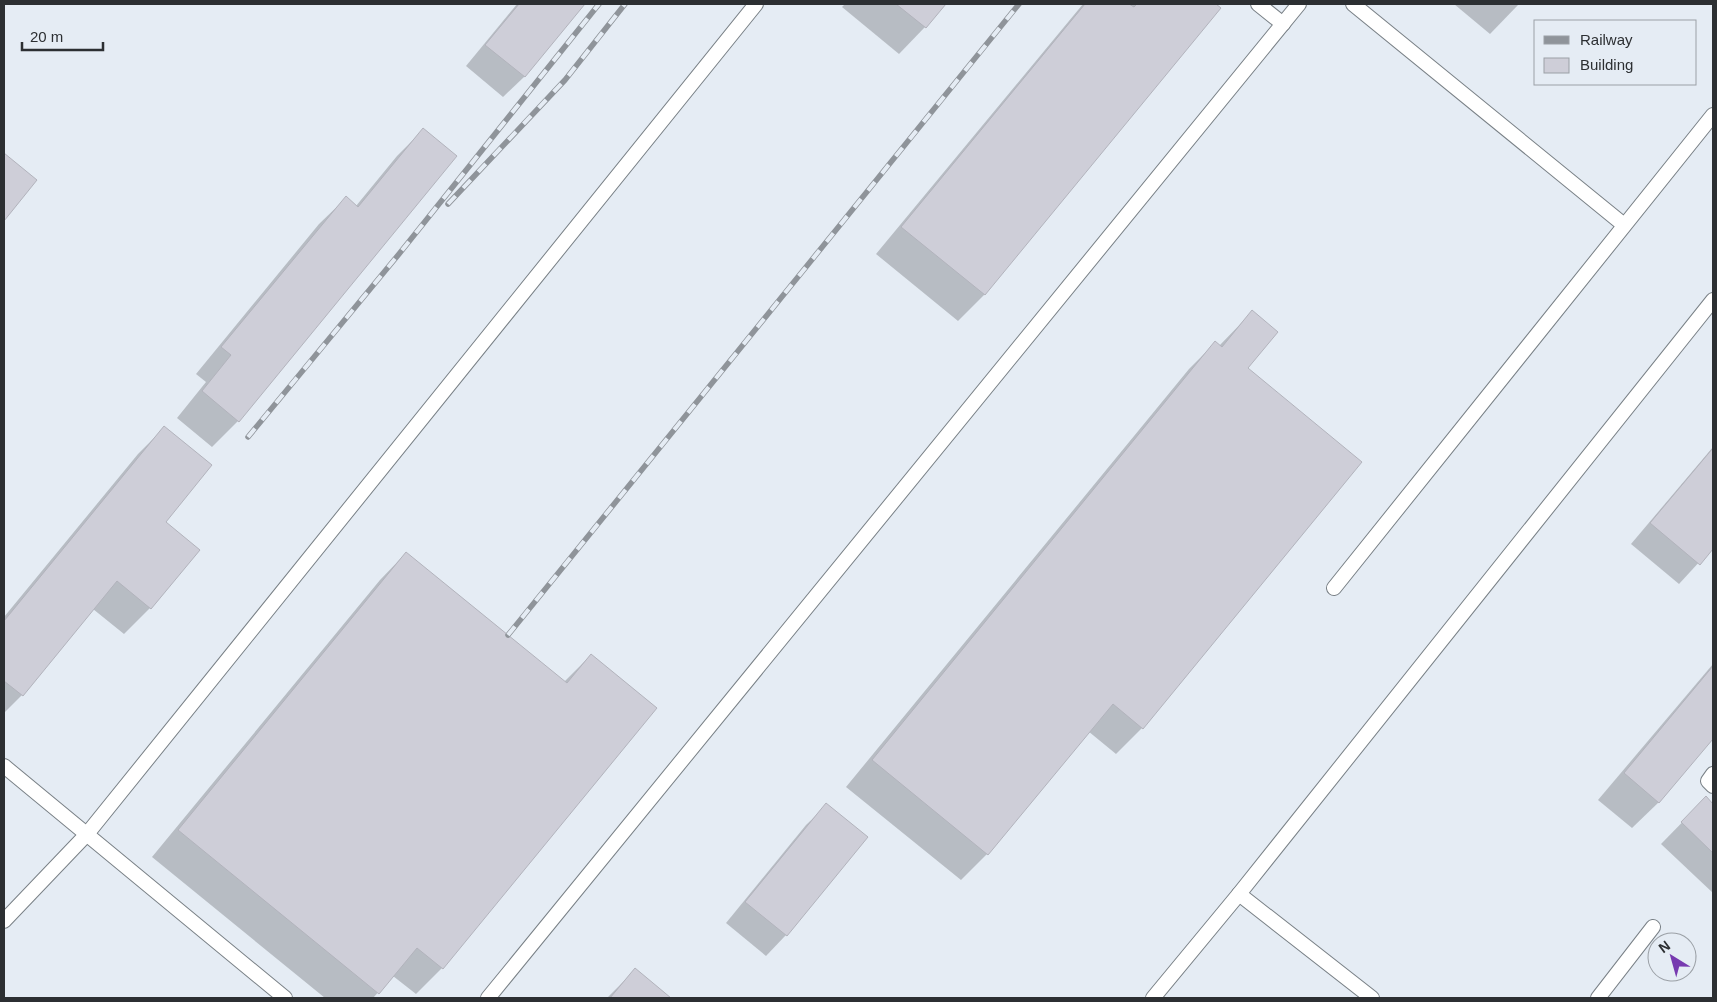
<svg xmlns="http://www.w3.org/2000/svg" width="1717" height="1002" viewBox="0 0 1717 1002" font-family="Helvetica,sans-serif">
  <rect width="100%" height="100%" fill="#e5ecf4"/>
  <g fill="#0003">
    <path d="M517,4H583L524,77L503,97L466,66Z"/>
    <path d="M845,4H944L925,27L899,54L842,7Z"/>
    <path d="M1083,4H1127L1131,7L1133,4H1214L1219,8L984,295L958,321L876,254Z"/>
    <path d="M1454,4H1519L1490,34Z"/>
    <path d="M423,130L238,421L212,447L177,418L206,382L196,374L319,224L346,198L356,206L397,156Z"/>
    <path d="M4,155L35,181L4,219Z"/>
    <path d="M1252,312L1142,728L1116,754L1088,731L987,854L961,880L846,787L1189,369L1215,343L1219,346Z"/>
    <path d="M164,428V522L150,608L124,634L93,609L22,695L4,713V617L138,454Z"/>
    <path d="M1713,447V547L1679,584L1631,544Z"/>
    <path d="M406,553L564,682L591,655L656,708L442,968L416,994L393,976L373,998H325L152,857L380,580Z"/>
    <path d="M1713,664V737L1659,802L1632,828L1598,800Z"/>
    <path d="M1706,798L1713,805V893L1661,844Z"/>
    <path d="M827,805L866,838L786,935L766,956L726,923L806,825Z"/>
    <path d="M635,970L669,998H607Z"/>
  </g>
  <g fill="#ceced8" stroke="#b2b3bc">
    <path d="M519,4H585L525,77L485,45Z"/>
    <path d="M896,4H946L926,28Z"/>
    <path d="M1085,4H1129L1134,7L1137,4H1216L1221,8L985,295L901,227Z"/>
    <path d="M423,128L457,156L239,422L202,391L231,355L221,347L346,196L358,207Z"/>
    <path d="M4,153L37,180L4,221Z"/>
    <path d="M1252,310L1278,332L1248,368L1362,462L1143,729L1113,704L988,855L872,760L1215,341L1222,347Z"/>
    <path d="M164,426L212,465L166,522L200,550L151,609L117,581L23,696L4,681V621Z"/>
    <path d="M1713,448V549L1700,565L1650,523Z"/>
    <path d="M406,552L567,683L591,654L657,708L443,969L417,948L379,994L178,830Z"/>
    <path d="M1713,666V739L1659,803L1624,773Z"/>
    <path d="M1706,796L1713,804V853L1681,822Z"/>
    <path d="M826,803L868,837L787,936L745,902Z"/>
    <path d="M635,968L671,998H610Z"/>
  </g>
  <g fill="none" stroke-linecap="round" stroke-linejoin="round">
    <defs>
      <g id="service">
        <path d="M1258,4L1283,24"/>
        <path d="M1353,4L1624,225"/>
        <path d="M1334,588L1713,115"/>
        <path d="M4,766L285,998"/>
        <path d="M1713,774L1708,781L1713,786"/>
        <path d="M1239,894L1372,998"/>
        <path d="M4,921L87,834L756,4"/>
        <path d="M488,998L1299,4"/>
        <path d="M1153,998L1239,894L1713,300"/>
        <path d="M1598,998L1653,927"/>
      </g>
    </defs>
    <use href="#service" stroke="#798086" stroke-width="16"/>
    <use href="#service" stroke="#fff" stroke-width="14"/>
    <defs>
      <g id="rail">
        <path d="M448,204L565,80L625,4"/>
        <path d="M248,437L399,254L599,4"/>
        <path d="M508,635L1019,4"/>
      </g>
    </defs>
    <use href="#rail" stroke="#8f949a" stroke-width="5.5"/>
    <use href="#rail" stroke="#e5ecf4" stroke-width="4" stroke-dasharray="11" stroke-linecap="butt"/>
  </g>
  <rect width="1717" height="1002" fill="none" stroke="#2c2f32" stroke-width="10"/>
  <rect x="1534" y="20" width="162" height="65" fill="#e5ecf4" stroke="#9ba0a6"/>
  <rect x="1544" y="36" width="25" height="8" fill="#8f949a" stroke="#9ba0a6"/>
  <text x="1580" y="45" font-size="15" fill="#2c2f32">Railway</text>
  <rect x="1544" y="58" width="25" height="15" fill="#ceced8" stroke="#9ba0a6"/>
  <text x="1580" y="70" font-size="15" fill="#2c2f32">Building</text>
  <g transform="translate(1672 957) rotate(323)"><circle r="24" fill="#e5ecf4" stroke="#9ba0a6"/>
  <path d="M0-4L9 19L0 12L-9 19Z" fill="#773ab0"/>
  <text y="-8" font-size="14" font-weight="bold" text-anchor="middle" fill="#2c2f32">N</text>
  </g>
  <path d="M22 42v8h81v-8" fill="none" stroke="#2c2f32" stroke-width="2.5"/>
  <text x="30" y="42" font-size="15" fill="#2c2f32" stroke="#e5ecf4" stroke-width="4" paint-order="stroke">20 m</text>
</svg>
